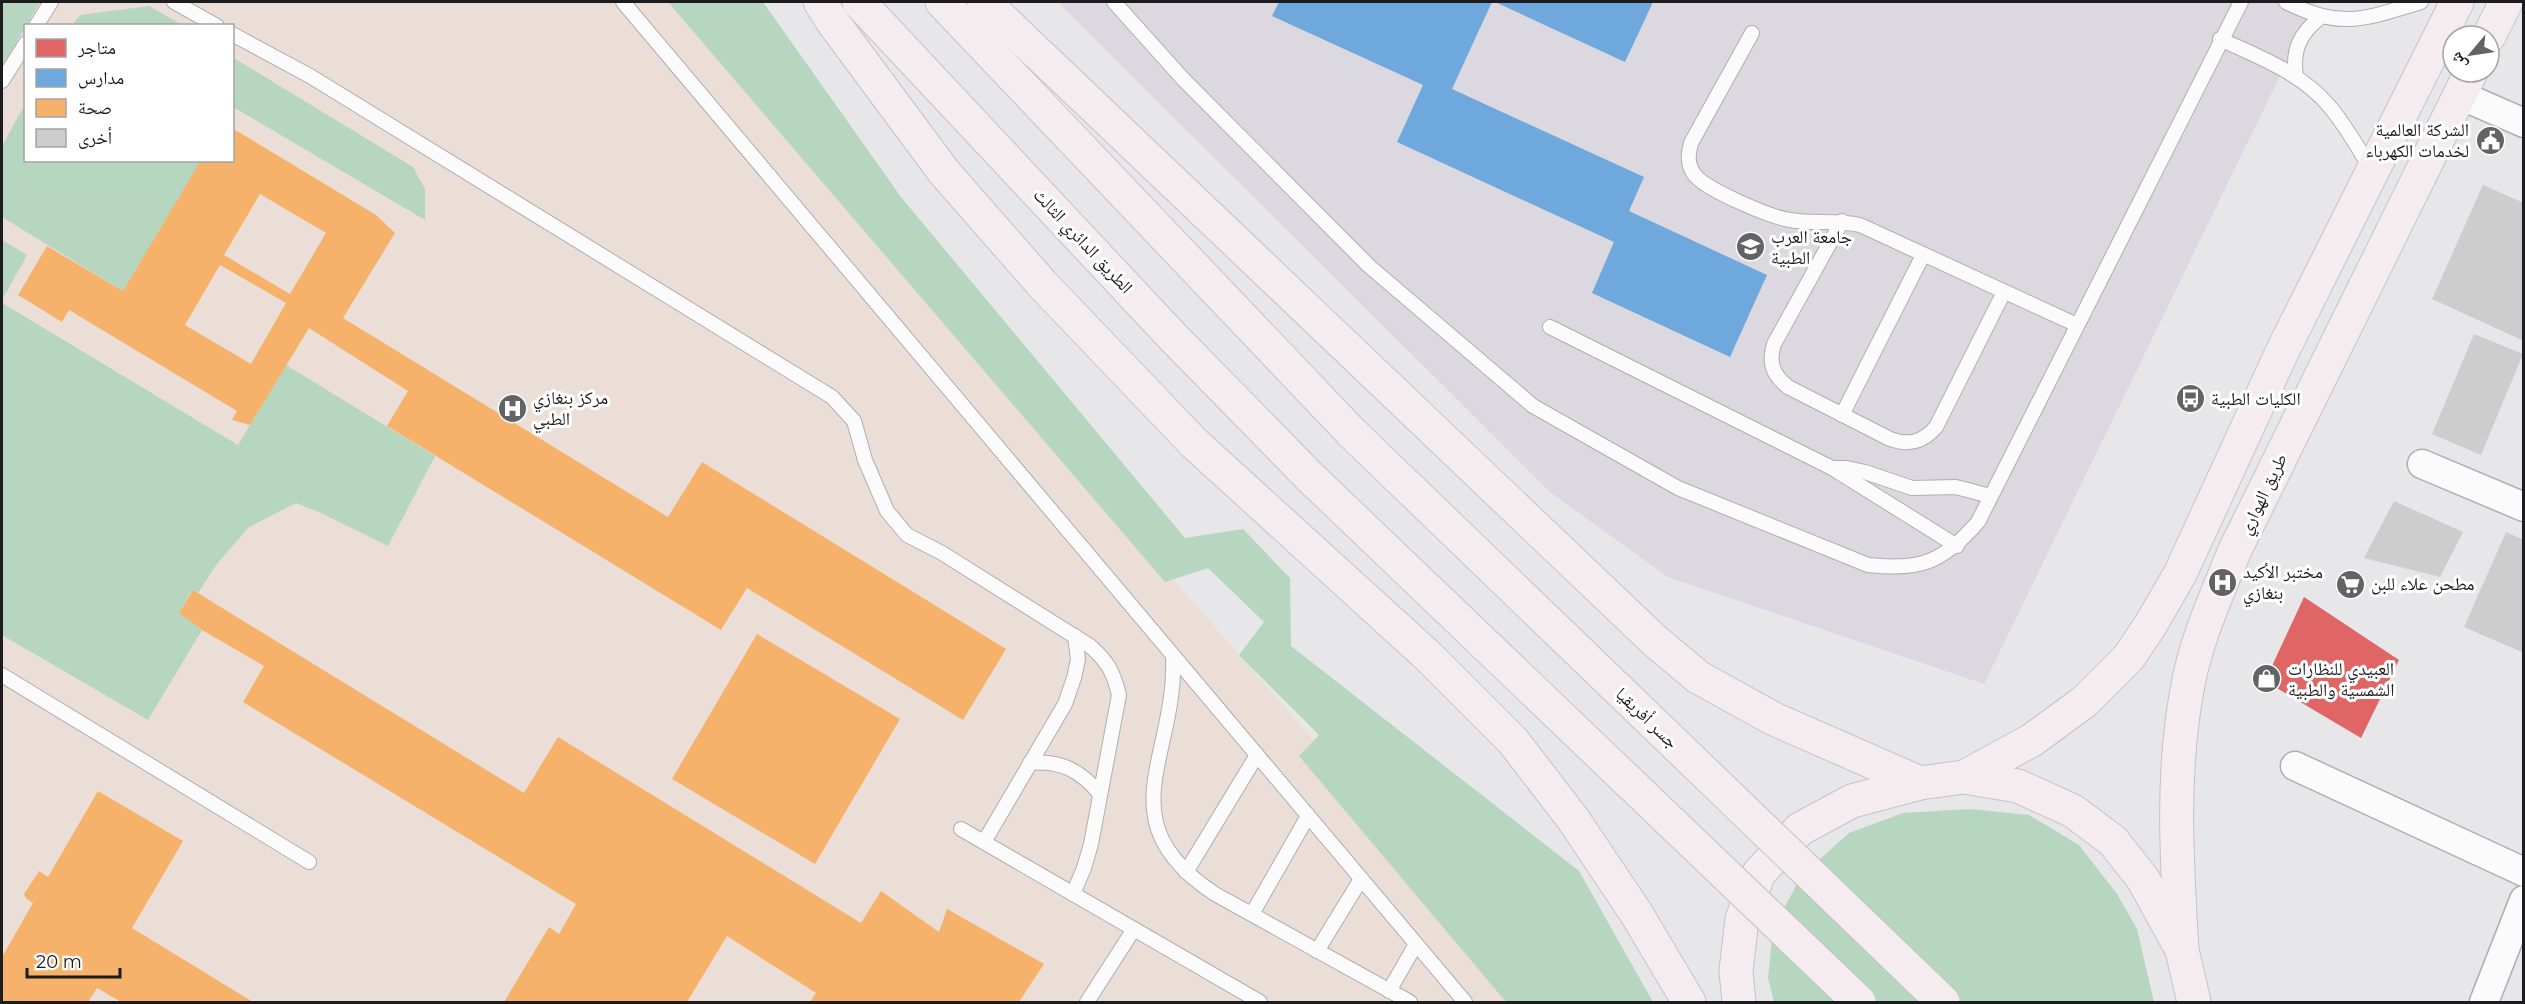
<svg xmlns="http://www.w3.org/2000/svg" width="2525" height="1004" viewBox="0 0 2525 1004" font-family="Montserrat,'Noto Naskh Arabic',sans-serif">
  <rect width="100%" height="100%" fill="#e7e6e8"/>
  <path fill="#dcd8df" d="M1058,2H2316L1984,684L1668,577L1550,492Z"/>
  <path fill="#eaded7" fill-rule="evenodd" d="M2,2H668L1543,1002H2ZM26,26H232V160H26Z"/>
  <g fill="#b6d6c0">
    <path d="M2,2H40L2,67Z"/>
    <path d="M668,2H763L901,197L1185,538L1243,529L1290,578L1291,646L1579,871L1653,1002H1506L1299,756L1319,735L1239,655L1264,622L1208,568L1165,582Z"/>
    <path d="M149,6L182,25H72L80,15Z"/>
    <path d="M232,57L413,167L425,189V220L233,107Z"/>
    <path d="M25,104L26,160L201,161L123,291L2,217V146Z"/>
    <path d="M2,240L27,255L2,300Z"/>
    <path d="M2,303L238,445L286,365L435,456L388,546L319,512L296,503L249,527L216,565L198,593L192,590L179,613L202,630L148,720L2,635Z"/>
    <path d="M1970,809L2029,815L2079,845L2117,894L2137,929L2154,1002H1774L1768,978L1773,930L1801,876L1849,833L1903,813Z"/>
  </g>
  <path fill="#e06666" d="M2304,597L2399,660L2361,738L2265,681Z"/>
  <g fill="#6fa8dc">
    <path d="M1279,2H1492L1452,89L1644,177L1629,211L1767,275L1730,357L1592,293L1614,242L1397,142L1423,85L1272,16Z"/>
    <path d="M1495,2H1653L1625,62Z"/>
  </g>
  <g fill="#f6b26b" fill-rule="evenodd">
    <path d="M232,128L376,215L395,233L343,318L668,517L702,462L1006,649L963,720L747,588L721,630L387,426L408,391L309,328L250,425L232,420L237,411L69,310L62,322L18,295L47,246L123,291L201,160H232ZM260,194L326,233L290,294L224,255ZM220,265L286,303L251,364L185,325Z"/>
    <path d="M193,590L524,793L558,737L861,923L881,891L939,932L947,909L1044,964L1019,1002H810L816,993L727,936L687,1002H504L549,927L559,934L576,904L243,702L264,666L202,630L179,613Z"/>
    <path d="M757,634L900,719L815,864L672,779Z"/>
    <path d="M98,791L183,841L132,928L253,1002H121L97,988L88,1002H2V957L33,903L26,898L24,894L39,871L48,877Z"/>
  </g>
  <g fill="#cecdce">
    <path d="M2483,185L2524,203V341L2432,299Z"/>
    <path d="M2474,334L2523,354L2481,455L2432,434Z"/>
    <path d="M2394,501L2463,532L2440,577L2364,558Z"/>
    <path d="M2506,532L2524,540V653L2464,627Z"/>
  </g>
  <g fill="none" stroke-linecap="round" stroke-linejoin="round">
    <defs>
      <g id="lane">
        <path d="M174,2L217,26"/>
        <path d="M623,2L1465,1002"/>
        <path d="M1114,2L1184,80L1369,266L1533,406L1678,488L1868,565C1921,571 1943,562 1978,522L2241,2"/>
        <path d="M2286,2C2341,30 2365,19 2421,2"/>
        <path d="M36,26L51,2"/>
        <path d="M1752,33L1691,143C1688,154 1687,164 1694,174C1704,189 1770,217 1790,220C1813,224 1836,220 1860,225L2077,325"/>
        <path d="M232,34L310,76L832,397L854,421L865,460L887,511L907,535L942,553L1090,646C1108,662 1113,671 1119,695L1091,844L1084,868L1073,894"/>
        <path d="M2220,39C2259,57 2302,73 2330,107C2346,126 2358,148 2371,169"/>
        <path d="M2296,76C2292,50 2300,33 2321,17"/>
        <path d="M2,81L26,43"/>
        <path d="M1842,221L1774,344C1768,363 1773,375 1788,387L1890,439C1909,446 1923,442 1936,427L2004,292"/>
        <path d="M1550,327L1832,468L1957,546"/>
        <path d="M1842,415L1923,255"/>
        <path d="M1834,468H1847L1865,472L1912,488L1956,487L1990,496"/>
        <path d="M1173,656C1178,756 1104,821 1215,894L1410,1002"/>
        <path d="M2,675L309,862"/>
        <path d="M1030,763C1061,760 1081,771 1100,794"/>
        <path d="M961,829L1260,1002"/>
        <path d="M984,842L1065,704L1074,678L1078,659L1075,636"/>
        <path d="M1186,872L1257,755"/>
        <path d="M1252,914L1308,816"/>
        <path d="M1317,951L1361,879"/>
        <path d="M1389,991L1416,944"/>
        <path d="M1087,1002L1134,929"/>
      </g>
      <g id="street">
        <path d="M2460,95L2524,123"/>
        <path d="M2422,464L2524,507"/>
        <path d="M2295,766L2524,872"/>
        <path d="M2484,1002L2524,900"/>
      </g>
      <g id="highway">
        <path d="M820,2L832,21L944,172L1043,285L1194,443L1428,656L1513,741L1573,819L1636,913L1689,1002"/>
        <path d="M859,2L1171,335L1311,478"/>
        <path d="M942,2L1352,433"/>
        <path d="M984,2L1654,640L1698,677L1774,719L1920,783"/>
        <path d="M2489,36L2506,2"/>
        <path d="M1964,777L2032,740L2084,702L2129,657L2151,624L2180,574L2282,352L2457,2"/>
        <path d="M2182,950C2177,863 2171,776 2187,690C2195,642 2216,597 2234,552L2471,72"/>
        <path d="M1739,1002L1736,971L1742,919L1759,873L1800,829L1852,801L1920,783L1964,777L2018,786L2073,811L2113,841L2143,879L2182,950L2194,1002"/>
      </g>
    </defs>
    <use href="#lane" stroke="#afaeb0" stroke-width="16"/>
    <use href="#street" stroke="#afaeb0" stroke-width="31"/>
    <use href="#highway" stroke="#c4c4c5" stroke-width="35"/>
    <use href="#lane" stroke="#fbfbfc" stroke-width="14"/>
    <use href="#street" stroke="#fbfbfc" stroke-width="28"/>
    <use href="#highway" stroke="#f4ecee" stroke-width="33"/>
    <defs>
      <g id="highway-bridge">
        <path d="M1352,433L1943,1002"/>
        <path d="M1311,478L1859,1002"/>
      </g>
    </defs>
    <use href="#highway-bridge" stroke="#c4c4c5" stroke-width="35" stroke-linecap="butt"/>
    <use href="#highway-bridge" stroke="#f4ecee" stroke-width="33"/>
  </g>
  <defs>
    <symbol id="civic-disc" viewBox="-11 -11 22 22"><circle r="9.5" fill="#636264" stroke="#fff"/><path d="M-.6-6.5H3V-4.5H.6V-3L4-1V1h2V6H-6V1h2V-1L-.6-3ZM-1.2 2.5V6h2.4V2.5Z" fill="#fff"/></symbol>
    <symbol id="university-disc" viewBox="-11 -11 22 22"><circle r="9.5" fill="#636264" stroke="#fff"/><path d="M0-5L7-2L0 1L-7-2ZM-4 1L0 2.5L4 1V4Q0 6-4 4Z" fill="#fff"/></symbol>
    <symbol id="bus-disc" viewBox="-11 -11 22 22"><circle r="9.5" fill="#636264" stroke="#fff"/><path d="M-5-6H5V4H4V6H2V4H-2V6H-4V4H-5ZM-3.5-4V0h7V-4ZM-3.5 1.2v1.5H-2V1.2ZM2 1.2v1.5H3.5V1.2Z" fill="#fff"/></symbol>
    <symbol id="hospital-disc" viewBox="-11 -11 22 22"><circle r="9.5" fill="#636264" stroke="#fff"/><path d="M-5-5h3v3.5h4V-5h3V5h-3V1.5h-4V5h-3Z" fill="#fff"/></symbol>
    <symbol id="supermarket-disc" viewBox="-11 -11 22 22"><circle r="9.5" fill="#636264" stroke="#fff"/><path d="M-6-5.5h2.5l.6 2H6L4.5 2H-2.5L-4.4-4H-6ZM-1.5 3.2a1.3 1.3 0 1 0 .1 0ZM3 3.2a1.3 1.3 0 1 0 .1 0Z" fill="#fff"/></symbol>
    <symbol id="shop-disc" viewBox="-11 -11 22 22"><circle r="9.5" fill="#636264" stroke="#fff"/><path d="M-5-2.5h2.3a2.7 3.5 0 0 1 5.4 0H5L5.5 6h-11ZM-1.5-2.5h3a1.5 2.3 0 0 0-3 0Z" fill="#fff"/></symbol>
  </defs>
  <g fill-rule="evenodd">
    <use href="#civic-disc" x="2474" y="124" width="33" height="33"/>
    <use href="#university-disc" x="1734" y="230" width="33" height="33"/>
    <use href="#bus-disc" x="2174" y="382" width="33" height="33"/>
    <use href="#hospital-disc" x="496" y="392" width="33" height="33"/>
    <use href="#hospital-disc" x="2206" y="566" width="33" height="33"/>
    <use href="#supermarket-disc" x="2334" y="568" width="33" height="33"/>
    <use href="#shop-disc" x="2250" y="662" width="33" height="33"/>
  </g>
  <g text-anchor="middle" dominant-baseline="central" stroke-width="6" stroke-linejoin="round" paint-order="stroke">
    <g font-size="18" fill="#1c1b1d" stroke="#fff" text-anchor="start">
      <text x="2469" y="130" text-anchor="end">الشركة العالمية<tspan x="2469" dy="21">لخدمات الكهرباء</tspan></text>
      <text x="1771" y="237">جامعة العرب<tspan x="1771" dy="21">الطبية</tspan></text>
      <text x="533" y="398">مركز بنغازي<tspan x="533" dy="21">الطبي</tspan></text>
      <text x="2211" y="399">الكليات الطبية</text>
      <text x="2243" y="572">مختبر الأكيد<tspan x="2243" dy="21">بنغازي</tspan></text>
      <text x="2371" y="584">مطحن علاء للبن</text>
      <text x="2288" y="669">العبيدي للنظارات<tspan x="2288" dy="21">الشمسية والطبية</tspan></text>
    </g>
    <g font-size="18" fill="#1c1b1d" stroke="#fff">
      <text transform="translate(1083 241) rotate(47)">الطريق الدائري الثالث</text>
      <text transform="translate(2263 494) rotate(-64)">طريق الهواري</text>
      <text transform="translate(1647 718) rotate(44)">جسر أفريقيا</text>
    </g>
  </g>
  <rect width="2525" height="1004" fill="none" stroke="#1c1b1d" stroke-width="6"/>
  <rect x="24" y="24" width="210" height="138" fill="#ffffff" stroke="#a4a4a5" stroke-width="1.5"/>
  <rect x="36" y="39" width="30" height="18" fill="#e06666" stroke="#a4a4a5" stroke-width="1.5"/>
  <text x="78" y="54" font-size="18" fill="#1c1b1d">متاجر</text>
  <rect x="36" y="69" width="30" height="18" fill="#6fa8dc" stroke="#a4a4a5" stroke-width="1.5"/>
  <text x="78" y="84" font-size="18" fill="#1c1b1d">مدارس</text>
  <rect x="36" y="99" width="30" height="18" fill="#f6b26b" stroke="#a4a4a5" stroke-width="1.5"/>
  <text x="78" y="114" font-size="18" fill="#1c1b1d">صحة</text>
  <rect x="36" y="129" width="30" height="18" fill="#cecdce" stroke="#a4a4a5" stroke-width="1.5"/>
  <text x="78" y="144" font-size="18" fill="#1c1b1d">أخرى</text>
  <g transform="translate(2471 54) rotate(241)"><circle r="28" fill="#ffffff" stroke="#a4a4a5" stroke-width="1.5"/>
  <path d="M0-4.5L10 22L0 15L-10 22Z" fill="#636264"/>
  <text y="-9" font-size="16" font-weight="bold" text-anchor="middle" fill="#1c1b1d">ش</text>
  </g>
  <path d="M27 968v9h93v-9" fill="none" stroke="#1c1b1d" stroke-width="3"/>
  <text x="36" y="968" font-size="18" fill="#1c1b1d" stroke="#ffffff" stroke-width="4.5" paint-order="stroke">20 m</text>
</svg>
